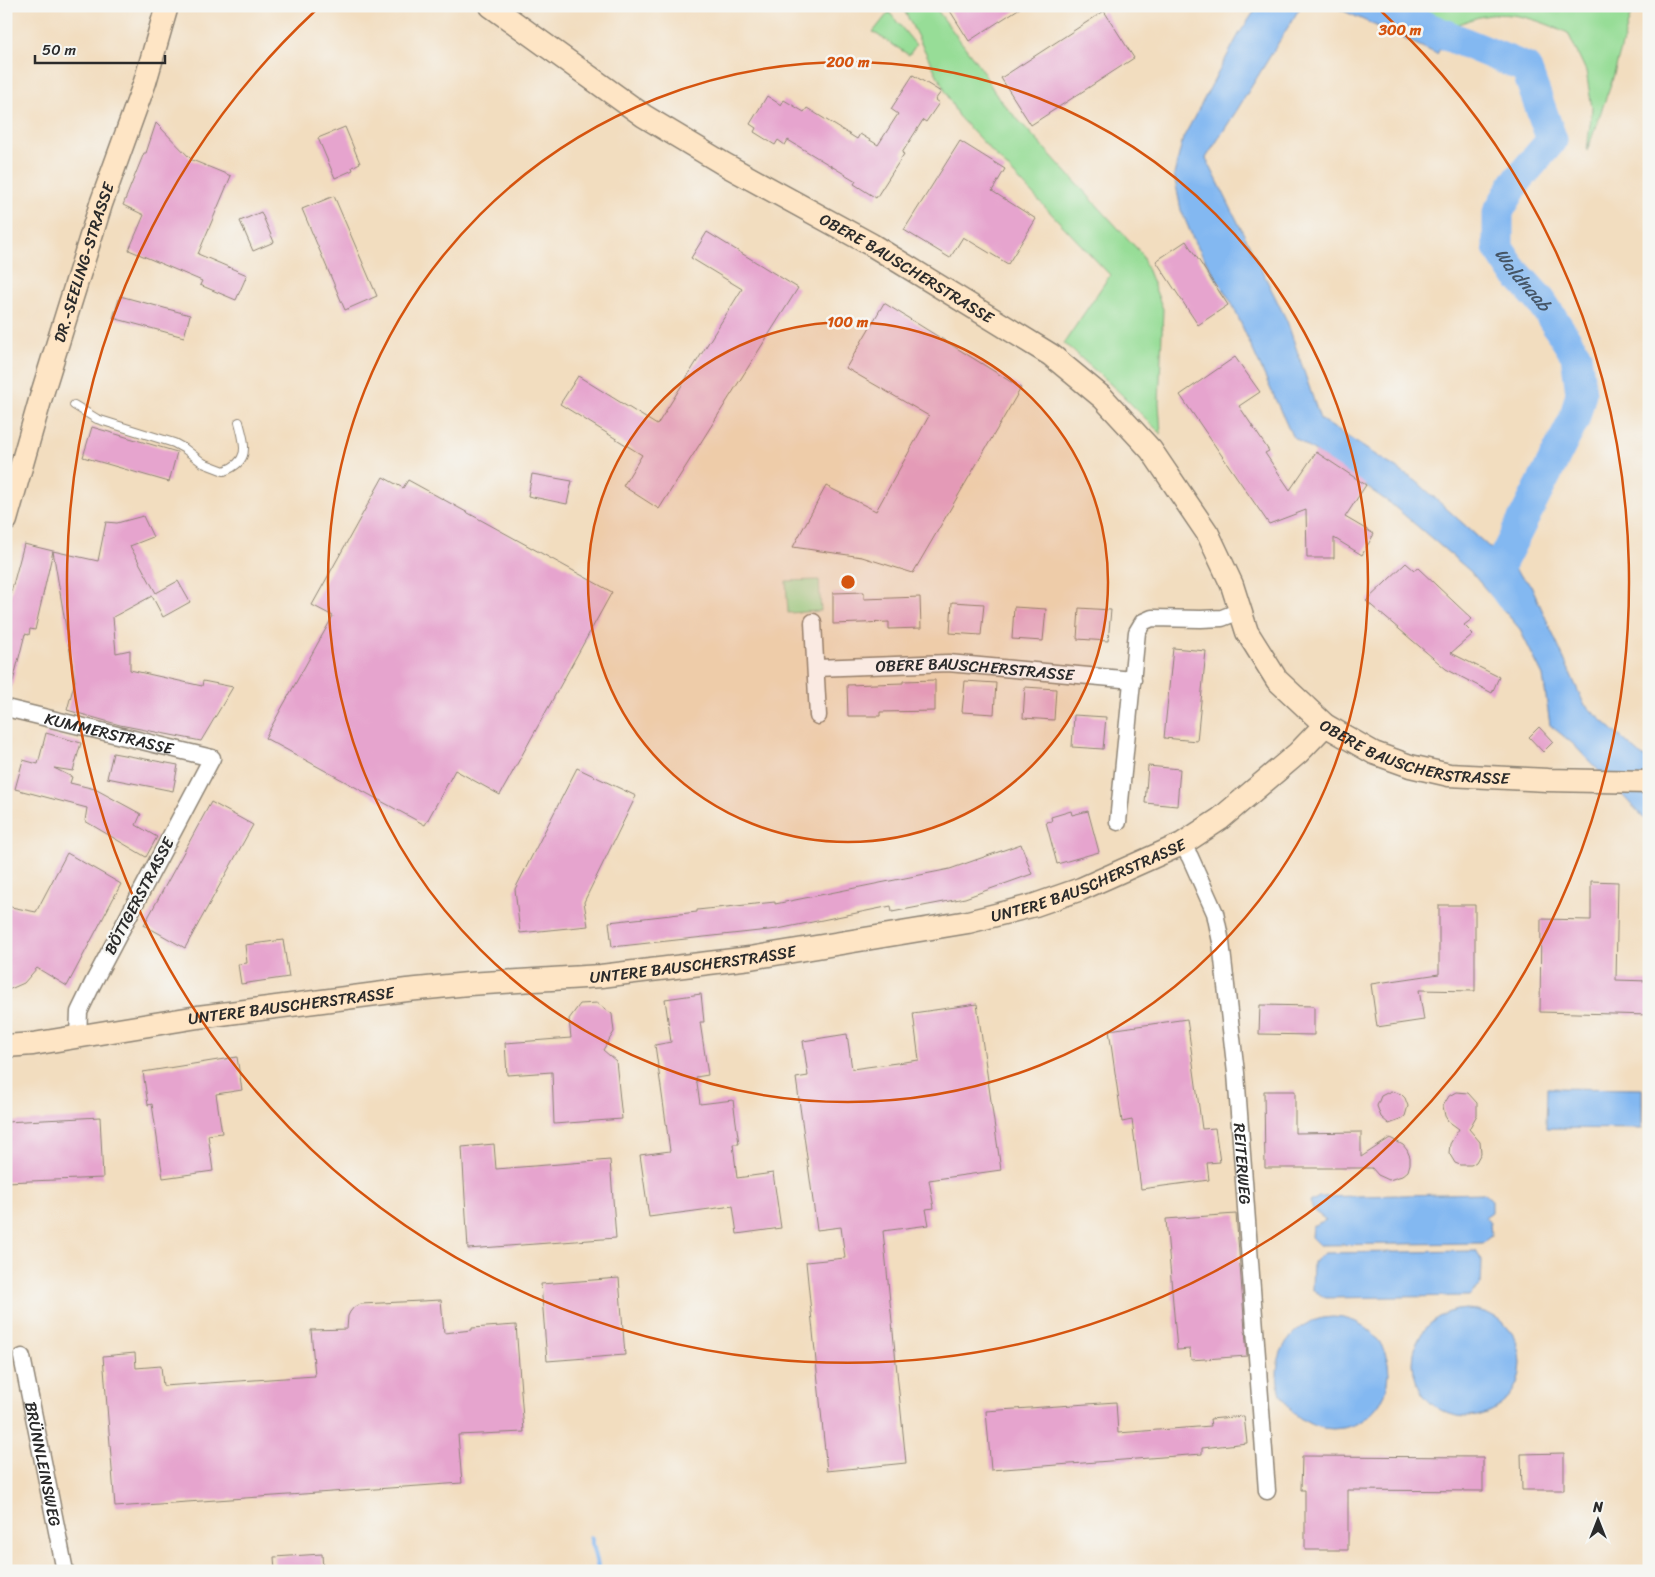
<svg xmlns="http://www.w3.org/2000/svg" width="1655" height="1577" viewBox="0 0 1655 1577" font-family="Sriracha,sans-serif">
  <rect width="100%" height="100%" fill="#f6f6f2"/>
  <filter id="ink" filterUnits="userSpaceOnUse"><feTurbulence type="fractalNoise" baseFrequency=".02" numOctaves="2"/><feDisplacementMap in="SourceGraphic" scale="10" xChannelSelector="R" yChannelSelector="G"/><feConvolveMatrix kernelMatrix="1 2 1 2 8 2 1 2 1" color-interpolation-filters="sRGB"/></filter>
  <filter id="wash" filterUnits="userSpaceOnUse"><feTurbulence type="fractalNoise" baseFrequency=".0096" numOctaves="4" result="noise"/><feDisplacementMap in="SourceGraphic" scale="20" xChannelSelector="R" yChannelSelector="G"/><feGaussianBlur stdDeviation="1.12" result="paint"/><feColorMatrix in="noise" values="0 0 0 0 0 0 0 0 0 0 0 0 0 0 0 0 0 1.4 0 .05"/><feComposite in="paint" operator="in"/></filter>
  <g filter="url(#wash)">
    <rect width="100%" height="100%" fill="#f2ddbf"/>
    <g fill="#97dd97" stroke="#618461">
      <path d="M902,6H934L980,67L998,98L1141,253L1163,309L1159,403L1161,434L1117,390L1064,343L1110,275L958,116Z"/>
      <path d="M1416,6H1633L1612,81L1587,151L1592,108L1586,71L1568,33C1527,15 1496,5 1453,27Z"/>
      <path d="M889,12L916,45L909,55L873,32Z"/>
      <path d="M819,580L821,611L788,613L786,581Z"/>
    </g>
    <g fill="#83b8f1" stroke="#57728e">
      <path d="M1258,6H1301L1237,110L1206,158L1287,321L1320,419L1416,481L1531,585L1584,704L1643,757H1649V823L1572,743L1550,725L1543,676L1519,628L1470,571L1390,503L1292,436L1232,304L1195,243L1181,210L1174,175L1183,138L1239,34Z"/>
      <path d="M1333,6H1416L1453,27L1437,54Z"/>
      <path d="M1547,1088L1642,1089V1129L1546,1128Z"/>
      <path d="M1484,1193L1492,1200V1212L1485,1217L1490,1223L1491,1236L1482,1243L1319,1245L1311,1237L1312,1226L1326,1220L1314,1211L1310,1202L1319,1197Z"/>
      <path d="M1476,1251L1482,1261L1481,1285L1469,1296L1325,1298L1312,1289L1313,1262L1325,1253Z"/>
      <circle cx="1467" cy="1363" r="54"/>
      <circle cx="1333" cy="1373" r="56"/>
    </g>
    <g fill="none" stroke-linecap="round" stroke-linejoin="round">
      <path stroke="#83b8f1" stroke-width="5" d="M591,1538L599,1571"/>
      <path stroke="#83b8f1" stroke-width="31" id="s1" d="M1391,6L1424,26L1526,68L1552,140L1515,183L1498,212V248L1512,269L1541,301L1576,355L1581,393L1574,420L1495,575L1510,596"/>
    </g>
    <g id="blocks">
      <g fill="#e6a4ce">
        <path d="M947,6H1023L969,41Z"/>
        <path d="M1104,11L1134,58L1031,125L1001,78Z"/>
        <path d="M913,75L941,92L935,100L939,103L926,122L923,120L902,153L904,154L876,198L854,184L856,181L788,140L785,145L778,140L775,145L754,132L756,128L750,124L767,96L781,105L784,100L804,112L807,108L857,139L860,134L878,145L898,114L891,109Z"/>
        <path d="M156,123L192,160L231,176L198,254L247,275L236,300L200,285L202,281L129,250L144,215L123,205L144,153H146Z"/>
        <path d="M345,127L360,163L352,167L353,170L335,178L318,138Z"/>
        <path d="M960,141L1005,169L992,191L1036,219L1008,264L963,237L950,258L904,230Z"/>
        <path d="M334,196L377,296L345,310L302,209Z"/>
        <path d="M261,212L274,242L253,251L240,221Z"/>
        <path d="M707,232L798,288L659,509L623,486L642,455L560,404L578,376L657,425L742,289L691,258Z"/>
        <path d="M1186,241L1228,305L1198,325L1156,261Z"/>
        <path d="M120,296L190,315L184,337L113,318Z"/>
        <path d="M884,303L1021,388L913,573L862,557L793,547L826,486L876,511L929,416L846,368Z"/>
        <path d="M1235,357L1260,392L1239,406L1269,451L1265,453L1290,490L1316,452L1366,485L1345,517L1374,534L1362,555L1334,538V558H1307L1306,510L1269,524L1180,395Z"/>
        <path d="M92,427L177,452L169,482L83,457Z"/>
        <path d="M532,474L572,481L567,504L528,496Z"/>
        <path d="M383,477L403,488L408,480L612,592L500,795L455,770L425,825L265,738L333,616L312,605Z"/>
        <path d="M143,516L153,537L130,546L156,593L178,581L190,602L163,617L152,596L113,617L116,653L130,650V670L202,686L203,681L233,687L201,741L120,725L67,710L75,681L53,551L98,561L106,522L117,523Z"/>
        <path d="M24,544L53,551L35,630L30,629L29,635L25,634L11,689L6,688V611Z"/>
        <path d="M1406,563L1414,570L1418,568L1472,619L1464,625L1473,634L1451,653L1499,677L1492,693L1446,669L1366,601Z"/>
        <path d="M864,592V599L920,597L921,628L889,629V622L833,624V593Z"/>
        <path d="M952,602L984,604L981,635L950,633Z"/>
        <path d="M1014,607L1046,609L1043,641L1012,639Z"/>
        <path d="M1079,608L1111,610L1108,641L1077,639Z"/>
        <path d="M1173,648L1206,651L1197,741L1164,738Z"/>
        <path d="M935,680V711L880,712V716H848L847,685L903,683V681Z"/>
        <path d="M965,681L996,683L994,714L962,712Z"/>
        <path d="M1025,687L1056,689L1054,720L1023,718Z"/>
        <path d="M1074,715L1106,717L1103,749L1072,747Z"/>
        <path d="M1539,727L1553,742L1543,752L1529,737Z"/>
        <path d="M46,733L81,743L73,771L54,768L72,777L70,783L95,789L141,814L136,825L157,837L146,857L85,821L87,808L15,789L23,760L38,764Z"/>
        <path d="M113,753L178,765L173,791L107,778Z"/>
        <path d="M1148,766L1180,769L1177,806L1145,803Z"/>
        <path d="M577,768L636,796L584,902L588,926L520,933L515,889Z"/>
        <path d="M211,802L253,825L185,948L144,925Z"/>
        <path d="M1071,811L1072,815L1088,811L1099,852L1057,864L1046,822L1052,821L1051,817Z"/>
        <path d="M1021,844L1032,874L965,898L892,912L891,906L778,929L612,947L609,922L697,912V910L775,902V904L950,869Z"/>
        <path d="M67,853L121,884L67,986L37,968L24,983L6,991V906L36,912Z"/>
        <path d="M1591,881L1618,882L1616,980L1649,981V1015L1540,1012L1541,919L1591,920Z"/>
        <path d="M1439,905H1475V991L1419,990L1424,1020L1377,1027L1371,984L1439,974Z"/>
        <path d="M283,940L289,977L241,984L238,964L247,963L245,945Z"/>
        <path d="M701,994L704,1022H700L708,1075L696,1077L700,1104L733,1100L739,1144H733L737,1178L773,1173L781,1228L737,1234L733,1206L649,1217L640,1155L670,1151L655,1045L671,1042L665,999Z"/>
        <path d="M597,1003L612,1014L614,1032L603,1050L616,1061L622,1119L554,1124L552,1072L507,1075L505,1043L571,1038L569,1019L580,1004Z"/>
        <path d="M977,1004L1001,1170L929,1180L934,1208L926,1209L929,1225L883,1231L906,1463L827,1471L806,1262L845,1258L841,1227L817,1230L796,1078L808,1076L803,1041L847,1034L852,1069L919,1060L913,1013Z"/>
        <path d="M1260,1005L1314,1006V1035L1259,1034Z"/>
        <path d="M1187,1019L1202,1129L1215,1128L1220,1162L1207,1163L1209,1180L1141,1189L1132,1120L1122,1122L1109,1030Z"/>
        <path d="M237,1057L242,1090L216,1094L222,1133L208,1135L213,1171L163,1178L152,1104L148,1105L143,1072Z"/>
        <path d="M1264,1091H1295V1133L1361,1132V1157L1390,1138L1403,1145L1407,1150L1410,1157V1164L1408,1171L1402,1176L1389,1180L1378,1175L1372,1168H1265Z"/>
        <path d="M1391,1091L1401,1094L1405,1098L1408,1106L1405,1116L1400,1120L1389,1124L1381,1117L1377,1106L1381,1096Z"/>
        <path d="M1456,1092L1468,1093L1477,1103V1115L1469,1129L1480,1142L1481,1153L1476,1162L1471,1165H1460L1455,1163L1449,1153L1450,1144L1459,1129L1448,1121L1445,1116L1443,1106L1449,1096Z"/>
        <path d="M100,1117L103,1178L6,1182V1122Z"/>
        <path d="M494,1144L496,1169L610,1160L616,1238L468,1249L462,1147Z"/>
        <path d="M1236,1214L1247,1356L1191,1360L1190,1349L1177,1350L1166,1219Z"/>
        <path d="M619,1278L625,1355L547,1361L541,1284Z"/>
        <path d="M441,1300L444,1333L472,1330V1328L516,1325L524,1432L458,1435L462,1483L115,1507L103,1356L135,1353L136,1368L161,1366L163,1386L315,1376L311,1330L347,1329L348,1316L350,1312L354,1307L361,1304Z"/>
        <path d="M1116,1402L1118,1433L1211,1426L1210,1419L1244,1416L1247,1443L1202,1448V1454L991,1470L986,1411Z"/>
        <path d="M1564,1453V1490H1522L1521,1454Z"/>
        <path d="M1302,1456L1483,1457V1491L1348,1490V1550H1305V1490H1301Z"/>
        <path d="M322,1554L323,1571H275L274,1557Z"/>
      </g>
    </g>
  </g>
  <g filter="url(#ink)">
    <use href="#blocks" fill-opacity="0" stroke="#8e8475" stroke-width="1"/>
    <g fill="none" stroke-linecap="round" stroke-linejoin="round">
      <defs>
        <path id="lane" d="M74,405L97,419L174,443L185,449L203,463L224,471C251,461 245,445 239,422"/>
        <g id="street">
          <path d="M813,622L818,716"/>
          <path id="s2" d="M816,668L948,663L1133,680"/>
          <path id="s3" d="M6,708L212,758L93,983L79,1012L78,1037"/>
          <path d="M1118,822L1137,632L1143,622L1152,618L1201,619L1222,618L1240,611"/>
          <path id="s4" d="M1182,844L1190,857L1215,913L1221,942L1236,1073L1267,1491"/>
          <path id="s5" d="M22,1357L65,1571"/>
        </g>
        <g id="secondary">
          <path id="s6" d="M491,6L644,116L724,164L872,245L1051,355L1103,398L1151,450L1208,534L1232,585L1247,632L1277,680L1325,725L1374,753L1410,766L1449,775L1547,780L1649,782"/>
          <path id="s7" d="M6,520L41,397L101,204L145,82L167,6"/>
          <path id="s8" d="M6,1046L33,1044L198,1017L407,990L468,984L601,976L750,958L968,922L1035,905L1081,889L1182,844L1220,819L1298,753L1325,725"/>
        </g>
      </defs>
      <use href="#lane" stroke="#8e8475" stroke-width="10"/>
      <use href="#street" stroke="#8e8475" stroke-width="19"/>
      <use href="#secondary" stroke="#8e8475" stroke-width="25"/>
      <use href="#lane" stroke="#fff" stroke-width="8"/>
      <use href="#street" stroke="#fff" stroke-width="16"/>
      <use href="#secondary" stroke="#fee5c5" stroke-width="22"/>
    </g>
  </g>
  <circle cx="848" cy="582" r="260" fill="#d5540f" fill-opacity=".12"/>
  <g fill="none" stroke="#d5540f" stroke-width="2.5">
    <circle cx="848" cy="582" r="260"/>
    <circle cx="848" cy="582" r="520"/>
    <path d="M1381 11A781 781 0 1 1 315 11"/>
  </g>
  <g text-anchor="middle" dominant-baseline="central" stroke-width="5" stroke-linejoin="round" paint-order="stroke">
    <g font-size="16" fill="#2b2b2b" stroke="#f6f6f2">
      <text stroke="none"><textPath href="#s7" startOffset="269">DR.-SEELING-STRASSE</textPath></text>
      <text stroke="none"><textPath href="#s6" startOffset="492">OBERE BAUSCHERSTRASSE</textPath></text>
      <text stroke="none"><textPath href="#s2" startOffset="159">OBERE BAUSCHERSTRASSE</textPath></text>
      <text stroke="none"><textPath href="#s3" startOffset="106">KUMMERSTRASSE</textPath></text>
      <text stroke="none"><textPath href="#s6" startOffset="1224">OBERE BAUSCHERSTRASSE</textPath></text>
      <text stroke="none"><textPath href="#s8" startOffset="1098">UNTERE BAUSCHERSTRASSE</textPath></text>
      <text transform="translate(139 896) rotate(-62)">BÖTTGERSTRASSE</text>
      <text stroke="none"><textPath href="#s8" startOffset="692">UNTERE BAUSCHERSTRASSE</textPath></text>
      <text stroke="none"><textPath href="#s8" startOffset="288">UNTERE BAUSCHERSTRASSE</textPath></text>
      <text stroke="none"><textPath href="#s4" startOffset="329">REITERWEG</textPath></text>
      <text stroke="none"><textPath href="#s5" startOffset="109">BRÜNNLEINSWEG</textPath></text>
    </g>
    <g font-size="18" font-style="italic" fill="#455566" stroke="#f6f6f2">
      <text stroke="none"><textPath href="#s1" startOffset="392">Waldnaab</textPath></text>
    </g>
  </g>
  <circle cx="848" cy="582" r="8" fill="#d5540f" stroke="#f6f6f2" stroke-width="2.5"/>
  <g font-size="15" text-anchor="middle" font-weight="bold" fill="#d5540f" stroke="#f6f6f2" stroke-width="5" stroke-linejoin="round" paint-order="stroke">
    <text x="1400" y="35">300 m</text>
    <text x="848" y="67">200 m</text>
    <text x="848" y="327">100 m</text>
  </g>
  <rect width="1655" height="1577" fill="none" stroke="#f6f6f2" stroke-width="25"/>
  <g transform="translate(1598 1520)" stroke="#f6f6f2" stroke-width="4" paint-order="stroke">
  <path d="M0-4L9 19L0 12L-9 19Z" fill="#2b2b2b"/>
  <text y="-8" font-size="14" font-weight="bold" text-anchor="middle" fill="#2b2b2b">N</text>
  </g>
  <path d="M35 55v8h130v-8" fill="none" stroke="#2b2b2b" stroke-width="2.5"/>
  <text x="42" y="55" font-size="15" fill="#2b2b2b" stroke="#f6f6f2" stroke-width="4" paint-order="stroke">50 m</text>
</svg>
